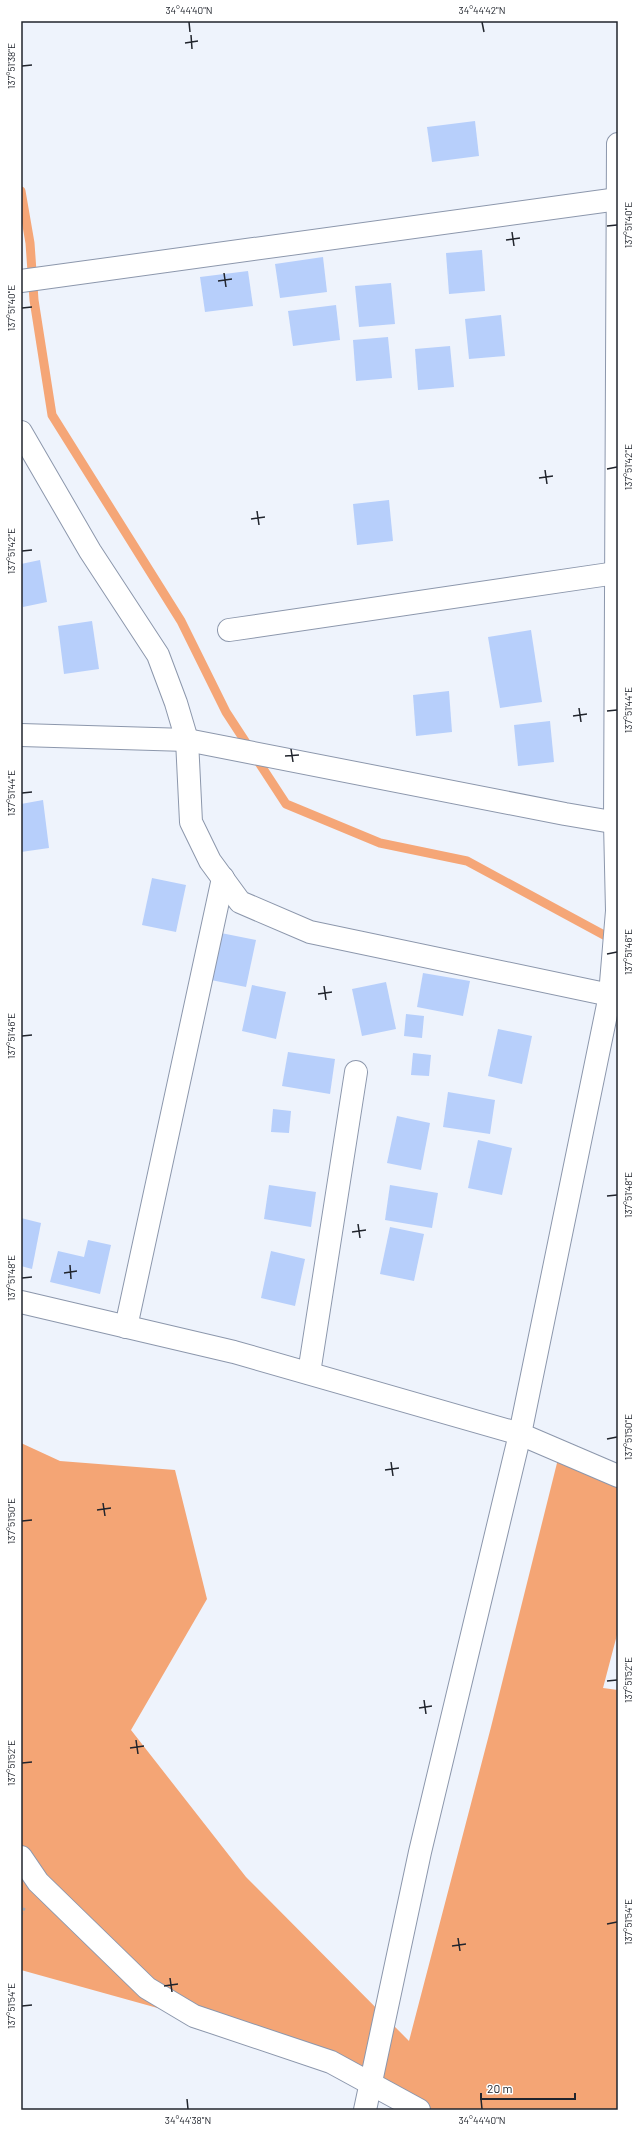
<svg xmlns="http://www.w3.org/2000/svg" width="639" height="2131" viewBox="0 0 639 2131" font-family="Barlow,sans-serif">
  <rect width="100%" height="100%" fill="#eef3fc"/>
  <path fill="#f4a575" d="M21,1443L60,1461L175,1470L207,1599L131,1730L246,1877L409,2041L491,1727L560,1451L618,1476V1631L603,1688L618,1690V2110H418L233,2029L21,1970Z"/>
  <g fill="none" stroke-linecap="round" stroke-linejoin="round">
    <path stroke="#f5a677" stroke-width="9" d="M21,191L30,243L34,300L52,415L181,621L226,712L286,804L380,843L467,861L615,941"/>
  </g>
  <g fill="#b7cffb">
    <path d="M475,121L479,156L432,162L427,127Z"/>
    <path d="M482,250L485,291L449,294L446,253Z"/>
    <path d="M323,257L327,292L280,298L275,264Z"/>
    <path d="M248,271L253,306L205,312L200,277Z"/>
    <path d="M391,283L395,324L359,327L355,286Z"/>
    <path d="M336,305L340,340L293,346L288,311Z"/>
    <path d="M501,315L505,356L469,359L465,319Z"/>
    <path d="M388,337L392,378L356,381L353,340Z"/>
    <path d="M450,346L454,387L418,390L415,349Z"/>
    <path d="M389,500L393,541L357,545L353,504Z"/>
    <path d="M40,560L47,602L23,607L21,596V564Z"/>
    <path d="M92,621L99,669L64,674L58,626Z"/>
    <path d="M531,630L542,702L500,708L488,637Z"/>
    <path d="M449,691L452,732L416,736L413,695Z"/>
    <path d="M550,721L554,762L518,766L514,725Z"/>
    <path d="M43,800L49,848L21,852V804Z"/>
    <path d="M152,878L186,885L176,932L142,925Z"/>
    <path d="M221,933L256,940L246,987L211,980Z"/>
    <path d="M423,973L470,981L463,1016L417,1007Z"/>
    <path d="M386,982L396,1029L362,1036L352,989Z"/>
    <path d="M252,985L286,992L276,1039L242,1031Z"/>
    <path d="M406,1014L424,1016L422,1038L404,1036Z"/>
    <path d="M498,1029L532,1036L522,1084L488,1076Z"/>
    <path d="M288,1052L335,1059L330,1094L282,1086Z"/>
    <path d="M413,1053L431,1055L429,1076L411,1075Z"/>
    <path d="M448,1092L495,1100L490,1134L443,1127Z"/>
    <path d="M273,1109L291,1111L289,1133L271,1132Z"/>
    <path d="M397,1116L430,1123L421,1170L387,1163Z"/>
    <path d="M478,1140L512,1148L502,1195L468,1188Z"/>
    <path d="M269,1185L316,1192L311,1227L264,1219Z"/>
    <path d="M390,1185L438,1193L432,1228L385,1220Z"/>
    <path d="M21,1218L41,1223L32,1269L21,1266Z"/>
    <path d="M390,1227L424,1234L414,1281L380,1274Z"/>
    <path d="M88,1240L111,1245L100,1294L50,1282L58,1251L84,1257Z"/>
    <path d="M271,1251L305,1259L295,1306L261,1298Z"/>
  </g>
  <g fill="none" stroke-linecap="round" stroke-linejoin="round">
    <defs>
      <g id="minor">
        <path d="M21,281L618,199"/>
        <path d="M21,432L90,551L158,655L176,703L187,740L191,822L210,861L240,902L310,932L610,995"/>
        <path d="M229,630L616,573"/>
        <path d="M21,1302L234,1352L520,1434L618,1476"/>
        <path d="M126,1327L223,878"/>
        <path d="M309,1373L356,1072"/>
        <path d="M21,1857L38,1882L147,1988L194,2016L331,2062L419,2110"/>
      </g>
      <g id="tertiary">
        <path d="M21,735L187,740L565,814L618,823"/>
        <path d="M365,2110L420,1852L520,1434L610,995L617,911L615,823L618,144"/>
      </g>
    </defs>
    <use href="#minor" stroke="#8c97ac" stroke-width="24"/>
    <use href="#tertiary" stroke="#8c97ac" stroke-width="24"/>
    <path stroke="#a5a9b2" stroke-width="2.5" stroke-dasharray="3 2" stroke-linecap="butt" d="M21,1915L25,1907"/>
    <use href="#minor" stroke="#fff" stroke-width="22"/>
    <use href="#tertiary" stroke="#fff" stroke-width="22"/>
  </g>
  <path fill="none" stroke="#21252d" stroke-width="1.5" d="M189,22L190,32M482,22L484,32M191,35L192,49M185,43L198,41M22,66L32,65M607,226L617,225M512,232L514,246M506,240L520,238M224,273L226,287M218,281L232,279M22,308L32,307M607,469L617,467M545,470L547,484M539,478L553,476M257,511L259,525M251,519L265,517M22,551L32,550M579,708L581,722M607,711L617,710M573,716L587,714M291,749L293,762M285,756L299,755M22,793L32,792M607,954L617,952M324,986L326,1000M318,994L332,992M22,1036L32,1035M607,1196L617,1195M358,1224L360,1238M352,1232L366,1230M70,1265L71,1279M64,1273L77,1271M22,1278L32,1277M607,1439L617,1437M391,1462L393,1476M385,1470L399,1468M103,1503L105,1516M97,1510L111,1508M22,1521L32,1520M607,1681L617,1680M424,1700L426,1714M419,1708L432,1706M136,1740L138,1754M130,1748L144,1746M22,1763L32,1762M607,1924L617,1922M458,1938L460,1951M452,1946L466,1944M170,1978L172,1992M164,1986L178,1984M22,2006L32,2005M187,2099L188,2109M481,2099L482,2109"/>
  <rect width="639" height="2131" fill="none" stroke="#ffffff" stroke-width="44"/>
  <path d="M481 2093v6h94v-6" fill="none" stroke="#21252d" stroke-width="2"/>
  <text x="487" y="2093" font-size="12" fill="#21252d" stroke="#ffffff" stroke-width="3" paint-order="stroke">20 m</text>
  <rect x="22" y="22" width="595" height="2087" fill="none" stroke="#21252d" stroke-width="1.5"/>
  <g font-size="10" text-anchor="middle" fill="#21252d">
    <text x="189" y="14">34°44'40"N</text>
    <text x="482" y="14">34°44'42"N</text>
    <text transform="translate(11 66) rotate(-90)" y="4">137°51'38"E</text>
    <text transform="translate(628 225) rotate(-90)" y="4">137°51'40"E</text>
    <text transform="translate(11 308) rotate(-90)" y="4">137°51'40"E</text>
    <text transform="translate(628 467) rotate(-90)" y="4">137°51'42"E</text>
    <text transform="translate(11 551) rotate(-90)" y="4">137°51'42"E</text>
    <text transform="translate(628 710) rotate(-90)" y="4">137°51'44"E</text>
    <text transform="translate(11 793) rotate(-90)" y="4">137°51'44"E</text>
    <text transform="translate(628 952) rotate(-90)" y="4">137°51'46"E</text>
    <text transform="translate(11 1036) rotate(-90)" y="4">137°51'46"E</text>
    <text transform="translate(628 1195) rotate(-90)" y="4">137°51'48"E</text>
    <text transform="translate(11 1278) rotate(-90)" y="4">137°51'48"E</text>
    <text transform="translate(628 1437) rotate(-90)" y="4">137°51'50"E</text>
    <text transform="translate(11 1521) rotate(-90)" y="4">137°51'50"E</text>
    <text transform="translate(628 1680) rotate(-90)" y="4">137°51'52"E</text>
    <text transform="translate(11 1763) rotate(-90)" y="4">137°51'52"E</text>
    <text transform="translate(628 1922) rotate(-90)" y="4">137°51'54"E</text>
    <text transform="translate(11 2006) rotate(-90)" y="4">137°51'54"E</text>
    <text x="188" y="2124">34°44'38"N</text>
    <text x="482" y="2124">34°44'40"N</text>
  </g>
</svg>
